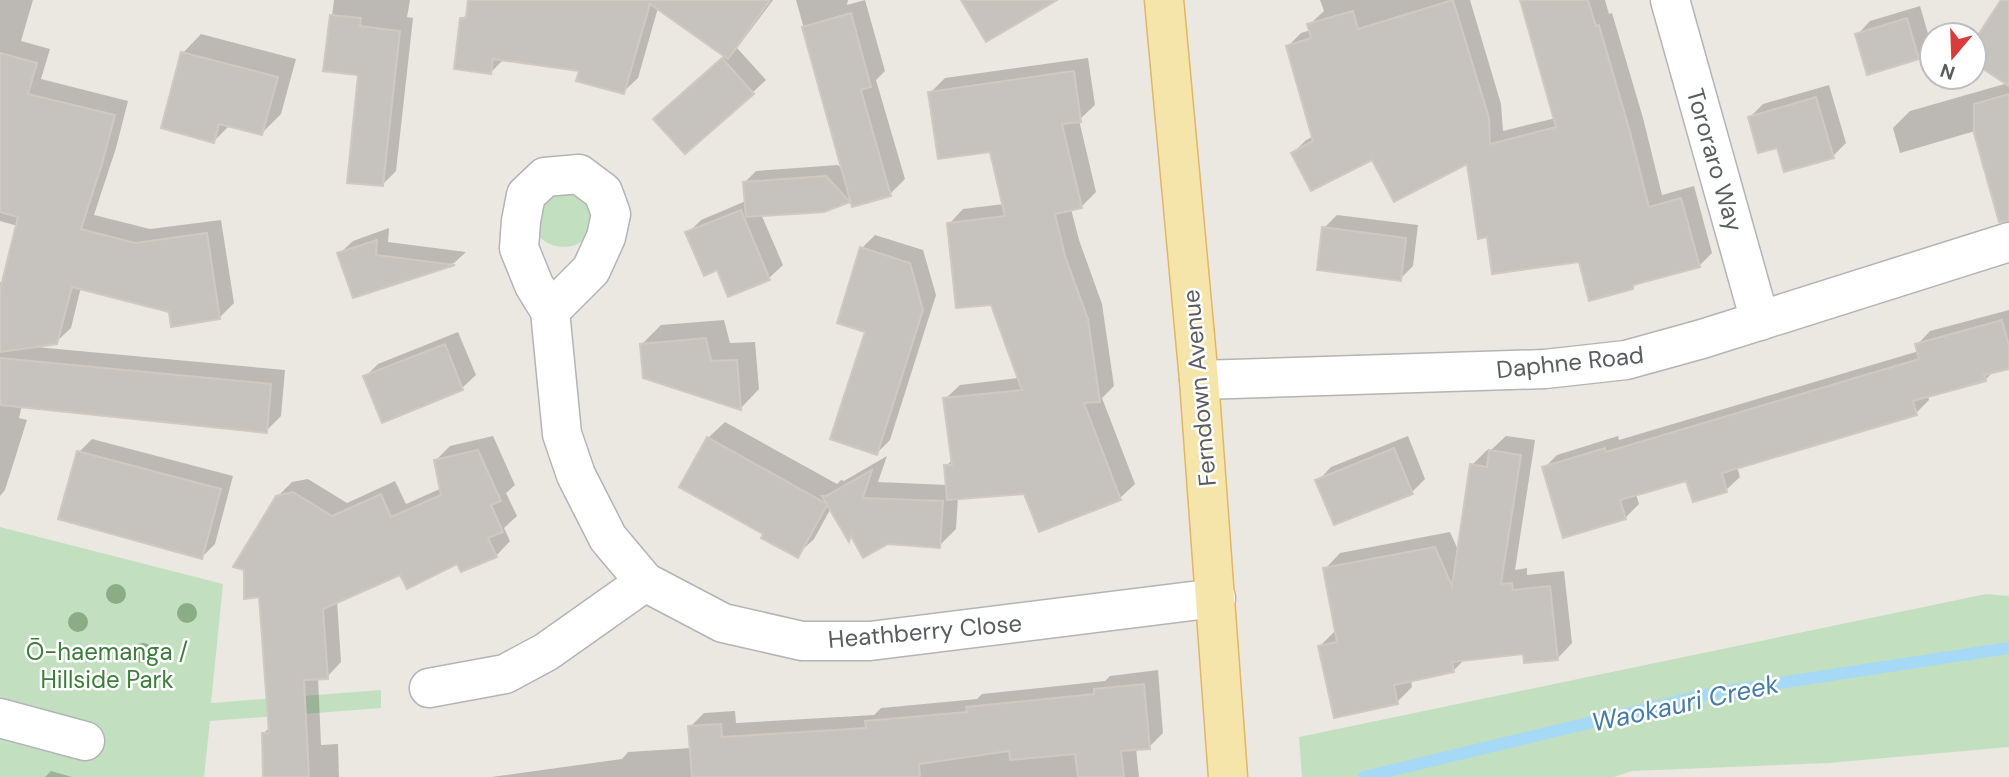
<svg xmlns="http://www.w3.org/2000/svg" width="2009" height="777" viewBox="0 0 2009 777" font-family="'DM Sans',sans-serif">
  <rect width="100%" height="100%" fill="#ebe8e1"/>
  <g fill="#c2e0bf">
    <path d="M562,181L595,207C593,215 591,232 585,238C575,251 550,249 540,237C534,230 534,214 532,205Z"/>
    <path d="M0,527L223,584L211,703L381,690V708L210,721L204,777H0Z"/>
    <path d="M1986,594L2009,596V747L1829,763L1632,771L1614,777H1302L1299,737Z"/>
  </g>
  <g fill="#0003">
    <path d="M0,0H33L21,41L50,49L41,79L128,101L116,148L94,215L150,229L221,220L234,303L219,318L171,311L81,287L71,328L56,342L36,347L285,370L281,416L266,431L22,405L19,418L27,420L5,490L0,496V282L4,283L18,226L0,221Z"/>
    <path d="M334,0H410L407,17L413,18L396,171L383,184L360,74L325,70Z"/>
    <path d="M470,0H773L737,48L766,80L752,93L669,106L726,55L658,8L638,78L623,92L581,70L504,59L491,72L462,19L468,13Z"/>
    <path d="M796,0H848L847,5L865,0L885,71L876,80L905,179L890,194L851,198L823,210L761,214L783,265L769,278L729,295L718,268L688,233L701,220L746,201L744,183L756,171L838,165L844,171Z"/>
    <path d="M1320,0H1470L1501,104L1503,131L1556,118L1521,0H1605L1609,14L1612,13L1643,118L1662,195L1694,186L1712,253L1699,266L1638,282L1633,287L1580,260L1489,235L1469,161L1293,153L1306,140L1314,136L1288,46L1301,33L1311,30L1309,25L1324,11Z"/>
    <path d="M2003,0H2009V172L1975,131L1900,153L1893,128L1910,111L2008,83L1974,61V44Z"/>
    <path d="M1920,6L1931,44L1918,57L1857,35L1870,21Z"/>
    <path d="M201,34L296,59L281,114L262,133L230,125L214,141L183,53Z"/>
    <path d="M1088,58L1095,105L1079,120L1096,192L1081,207L1071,209L1079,240L1102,304L1114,386L1102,398L1135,484L1120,498L1025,492L958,498L956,529L939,546L853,536L849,539L831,508L814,539L797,555L766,533L708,438L725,422L837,484L841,480L844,481L887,456L878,482L948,485L946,466L953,459L945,399L960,385L1019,378L992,303L949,224L963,209L1004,204L991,150L930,93L945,78Z"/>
    <path d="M1829,85L1846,143L1833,156L1778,145L1750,117L1763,104Z"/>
    <path d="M1337,215L1418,225L1413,266L1400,279L1324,228Z"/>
    <path d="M389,228L388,242L466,252L454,263L354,296L339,254L353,241Z"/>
    <path d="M875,235L923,250L936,295L890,440L877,453L862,248Z"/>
    <path d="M2009,310V367L1994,371L1985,380L1928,395L1929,400L1916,413L1737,467L1740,477L1726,490L1688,479L1636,494L1639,504L1626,517L1564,536L1544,468L1557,455L1618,436L1619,440L1919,351L1917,345L1930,331Z"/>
    <path d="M724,320L730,343L755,342L759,389L741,408L642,344L661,325Z"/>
    <path d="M458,332L476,375L462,388L383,421L365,377L378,364Z"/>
    <path d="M493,436L515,485L506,493L517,516L504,528L510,541L496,556L401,572L337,601L341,662L327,677H318L321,745L338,744L339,777H265L263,734L270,727L277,497L292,482L308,479L347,503L395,481L406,504L442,488L436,460L450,446Z"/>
    <path d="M1408,436L1425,479L1412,492L1318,481L1331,467Z"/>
    <path d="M1506,436L1535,440L1515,570L1527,568V575L1564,571L1572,643L1557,659L1524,652L1465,659L1453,671L1411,680L1412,687L1397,702L1320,646L1335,631L1325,569L1340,553L1450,532L1459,552L1472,465L1487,450H1491Z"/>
    <path d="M92,439L233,476L215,544L202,557L79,452Z"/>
    <path d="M1158,670L1163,733L1149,747L1136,748L1139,777H491L622,759L628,752L692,748L690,727L704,713L735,711L736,723L874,715L881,708L977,699L982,694L1105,681L1110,676Z"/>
    <path d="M51,771L72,777H45Z"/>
  </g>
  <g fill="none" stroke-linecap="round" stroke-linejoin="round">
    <path stroke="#a6d9f6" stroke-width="12" d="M1364,777L1713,693L2009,648"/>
  </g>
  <g fill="#c6c3be" stroke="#cfc9c0" stroke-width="2">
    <path d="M468,0H770L728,59L650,4L624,94L576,81L579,71L493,59L491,74L454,69L460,18H466Z"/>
    <path d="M961,0H1057L986,42Z"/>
    <path d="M1453,0L1489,118L1490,144L1556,127L1520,0H1588L1596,26L1599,25L1630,132L1649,207L1681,198L1700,267L1633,285V289L1589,301L1579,262L1492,274L1487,237L1478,239L1467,164L1394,202L1372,160L1311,191L1291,153L1313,141L1286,46L1311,38L1307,24L1353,11L1358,29Z"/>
    <path d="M2001,0H2009V86L1974,63V41Z"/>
    <path d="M851,13L871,87L861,90L891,196L852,207L802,27Z"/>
    <path d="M330,15L361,18L360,26L400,31L383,186L347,183L358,75L323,71Z"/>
    <path d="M1907,18L1919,59L1867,75L1855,34Z"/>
    <path d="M181,52L278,77L262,135L219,124L214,143L161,128Z"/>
    <path d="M0,53L37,63L28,94L115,115L102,164L81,229L135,243L207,233L220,319L171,327L169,312L72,287L57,344L0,352V290L18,217L0,212Z"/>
    <path d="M722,58L754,94L685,154L653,119Z"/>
    <path d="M1074,71L1081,122L1062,124L1082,208L1055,214L1065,256L1088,319L1100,402L1084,403L1121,500L1039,532L1024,494L947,500L944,465H952L943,398L1022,390L991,305L956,308L947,223L1005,216L990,152L938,159L928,92Z"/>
    <path d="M2009,94V221L1999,222L1974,133V104Z"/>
    <path d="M1816,97L1834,158L1784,172L1777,148L1758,153L1748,117Z"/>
    <path d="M826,176L850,202L824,212L746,217L743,182Z"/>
    <path d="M741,210L770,280L728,297L717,270L704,276L685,232Z"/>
    <path d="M1322,227L1406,238L1401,281L1317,270Z"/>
    <path d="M377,240L376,255L455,265L353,298L337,253Z"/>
    <path d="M860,247L910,263L923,310L877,455L830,439L865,332L837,323Z"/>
    <path d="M2002,320L2009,346V369L1984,375L1986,381L1913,401L1917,415L1722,473L1727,492L1693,502L1686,481L1620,500L1626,519L1563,538L1542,467L1605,448L1606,452L1919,359L1915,344Z"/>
    <path d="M706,338L711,361L737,360L741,410L643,378L640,344Z"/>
    <path d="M445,344L463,390L382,423L363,376Z"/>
    <path d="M0,358L271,384L267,433L0,405Z"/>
    <path d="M707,437L827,504L822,496H826L872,470L863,498L943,501L940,548L888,544L863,558L851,536L849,542L827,505L798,558L761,538L763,534L679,487Z"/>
    <path d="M1394,448L1413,494L1334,525L1315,480Z"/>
    <path d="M478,450L501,501L491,505L503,532L488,538L497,557L461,572L457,564L407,589L400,575L323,609L328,679L304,680L309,777H263L262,733H269L259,597L244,599V570L233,567L276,496L293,492L332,516L381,494L391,517L441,495L434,460Z"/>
    <path d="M1489,450L1521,455L1501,584L1512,583L1513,590L1550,586L1558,660L1524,663L1523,654L1452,662L1454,672L1394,685L1398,704L1334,718L1318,646L1337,642L1323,568L1435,547L1452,586L1470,464L1487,467Z"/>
    <path d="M77,451L221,489L202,559L58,519Z"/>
    <path d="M1144,684L1150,749L1121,751L1124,777H1078L1075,754L1010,760L1009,751L919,764L920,777H692L688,726L721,724L722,737L866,728L865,721L967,712L966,707L1094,694V689Z"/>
  </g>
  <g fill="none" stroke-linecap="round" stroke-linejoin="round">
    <defs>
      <g id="minor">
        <path d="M1670,0L1760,321"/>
        <path d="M550,311L591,270L606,237L611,214L603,192L579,174L545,177L526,195L521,221L519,248L534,285L550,311L562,434L576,475L608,538L645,582L723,623L802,641H870L1216,598"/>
        <path d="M1199,380L1545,369L1626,360L1702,339L2009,242"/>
        <path d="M429,688L505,674L546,652L645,582"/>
        <path d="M0,718L85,741"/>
      </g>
      <path id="major" d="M1164,0L1199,380L1228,777"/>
    </defs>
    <use href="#minor" stroke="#b2b4b7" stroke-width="41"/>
    <use href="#major" stroke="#e2b663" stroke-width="41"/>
    <use href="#minor" stroke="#fff" stroke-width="38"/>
    <use href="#major" stroke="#f6e5ab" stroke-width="38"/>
  </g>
  <g fill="#8bad86">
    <circle cx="116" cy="594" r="10"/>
    <circle cx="187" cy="613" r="10"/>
    <circle cx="78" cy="622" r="10"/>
    <circle cx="143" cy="653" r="10"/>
  </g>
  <g text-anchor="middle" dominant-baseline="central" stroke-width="5" stroke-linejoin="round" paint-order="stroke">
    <g font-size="24" fill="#5a5d60" stroke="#fff">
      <text transform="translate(1715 160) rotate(74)">Tororaro Way</text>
      <text transform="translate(1570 362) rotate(-6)">Daphne Road</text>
      <text transform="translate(1199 388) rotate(-95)">Ferndown Avenue</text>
      <text transform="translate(925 631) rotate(-5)">Heathberry Close</text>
    </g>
    <g font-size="24" fill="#3d7d3c" stroke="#fff">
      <text x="107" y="651">Ō-haemanga /<tspan x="107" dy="28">Hillside Park</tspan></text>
    </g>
    <g font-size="26" font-style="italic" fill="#467ba6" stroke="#fff">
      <text transform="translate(1685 703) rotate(-12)">Waokauri Creek</text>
    </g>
  </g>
  <g transform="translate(1953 56) rotate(199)"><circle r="33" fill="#ffffff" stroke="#bdbebf" stroke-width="2"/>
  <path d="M0-5L12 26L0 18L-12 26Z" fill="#d73d3b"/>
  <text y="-10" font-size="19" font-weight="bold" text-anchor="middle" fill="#5a5d60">N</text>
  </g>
</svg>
